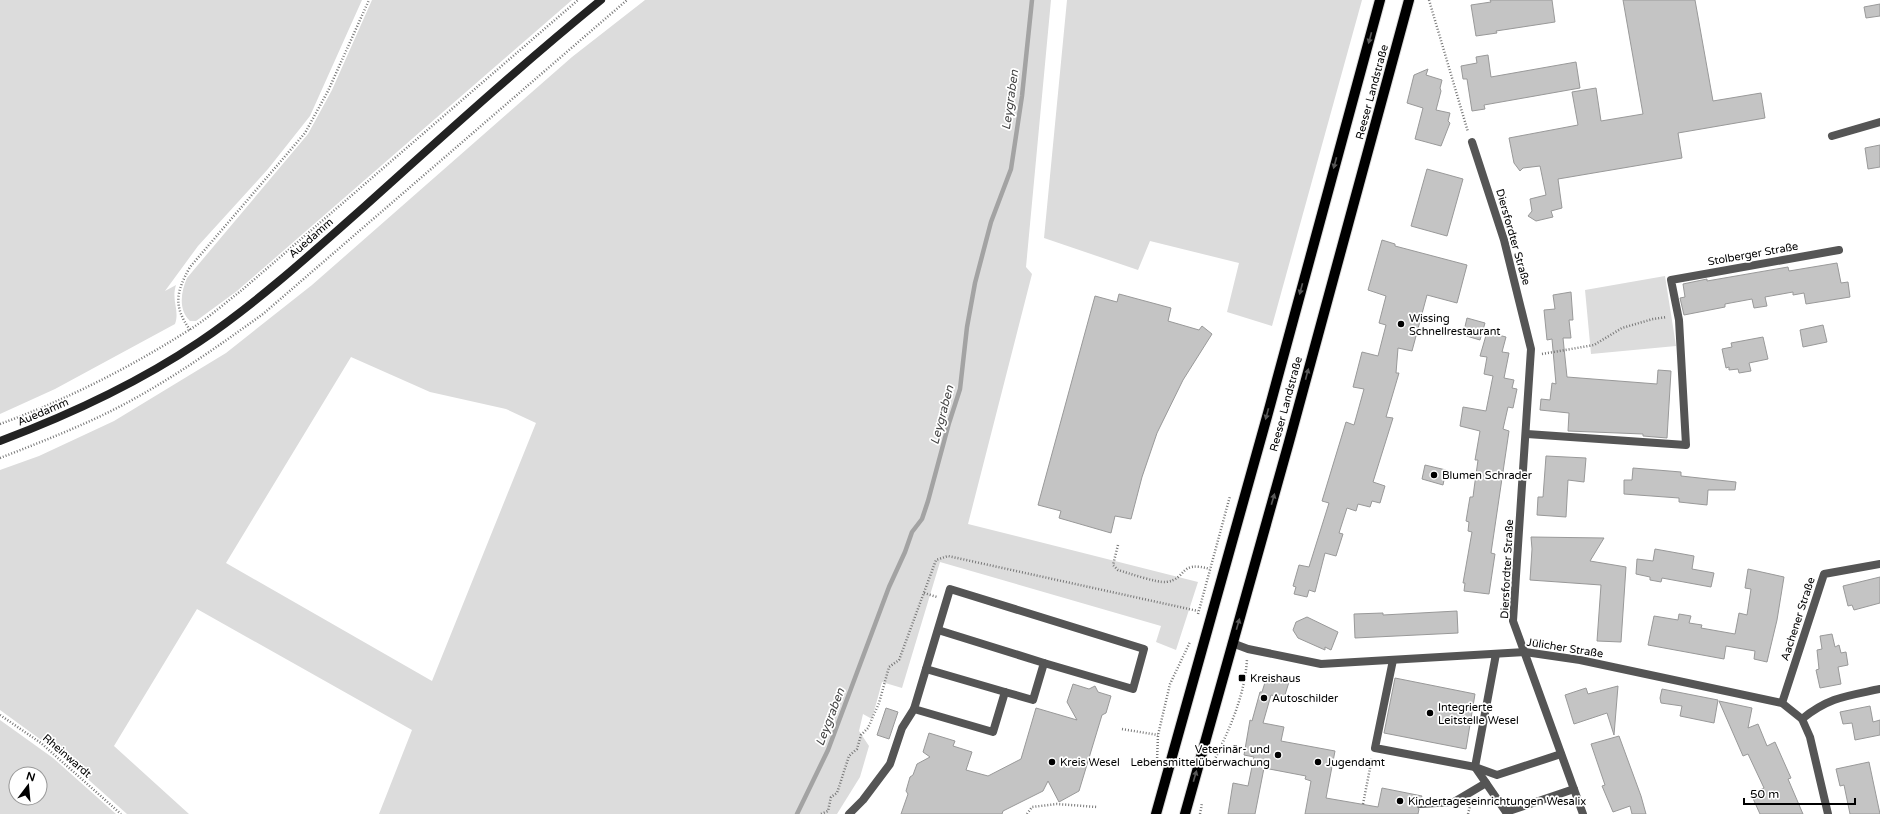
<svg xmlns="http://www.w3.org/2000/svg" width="1880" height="814" viewBox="0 0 1880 814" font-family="'Varela Round',sans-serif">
  <rect width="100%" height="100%" fill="#fff"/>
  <g fill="#dcdcdc" fill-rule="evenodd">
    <path d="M0,0H362L310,116L268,169L198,246L165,291L176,285C171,301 180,310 175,324L55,389L0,414Z"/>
    <path d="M372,0H572L237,291L196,321H190C178,310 181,291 187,278L308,134L332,90Z"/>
    <path d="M645,0H1051L1026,267L1032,274L968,524L1198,582L1176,650L1156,642L1161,626L940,562L902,688L882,682L872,719L863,714L859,731L869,746L860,777L837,814H379L412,730L197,609L114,746L189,814H127L55,750L0,710V470L39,456L114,421L226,353L312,285L572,57ZM351,357L430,392L506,409L536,423L432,681L226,563Z"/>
    <path d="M1067,0H1362L1272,326L1227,312L1239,263L1150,241L1138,270L1044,238Z"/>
    <path d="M1665,276L1676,346L1591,354L1585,290Z"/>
    <path d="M0,720L53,758L116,814H0ZM16,774H40V798H16Z"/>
  </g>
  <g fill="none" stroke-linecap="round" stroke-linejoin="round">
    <path stroke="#a3a3a3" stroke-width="4.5" d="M797,814L828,750L889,587L905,552L912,532L922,519L928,501L949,423L960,389L967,327L975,283L991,222L1011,169L1022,96L1032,0"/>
  </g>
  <g fill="#c4c4c4" stroke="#999">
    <path d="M1490,0H1552L1555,22L1496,31L1497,33L1476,36L1471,5L1491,2Z"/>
    <path d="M1623,0H1695L1713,101L1761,93L1765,118L1678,133L1682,158L1558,179L1562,208L1551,211L1553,217L1536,221L1528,216L1532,211L1530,199L1546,195L1540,166L1523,168L1520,171L1514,163L1509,138L1578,125L1572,92L1596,88L1601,121L1643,114Z"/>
    <path d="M1880,4V16L1866,18L1864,7Z"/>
    <path d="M1488,55L1491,77L1576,62L1580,88L1484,105L1485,109L1472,111L1467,79H1463L1461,66L1477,63L1476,57Z"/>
    <path d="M1428,69L1426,75L1442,80L1440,88L1441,91L1436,110L1450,113L1448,121L1450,123L1441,146L1415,139L1423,108L1407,103L1414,75Z"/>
    <path d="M1880,145V167L1868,169L1865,148Z"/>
    <path d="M1427,169L1463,179L1447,236L1411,226Z"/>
    <path d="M1382,240L1395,244V246L1467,265L1457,303L1427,295L1412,351L1398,348L1396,373H1399L1386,417L1393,418L1373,482L1385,486L1380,503L1372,501L1370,507L1358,504L1356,511L1347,508L1339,533L1343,534L1336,556L1325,553L1315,592L1309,590L1307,597L1294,594L1296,587L1293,586L1299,565L1309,567L1329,503L1322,501L1346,422L1354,425L1364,389L1353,387L1362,352L1378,356L1386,325L1379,323L1386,296L1368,290Z"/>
    <path d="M1837,263L1841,283L1848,282L1850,297L1806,304L1804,293L1793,295V292L1765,297L1767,306L1754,308L1752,299L1725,304V307L1684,315L1680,298L1685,297L1683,284L1707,279V281L1788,267L1789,271Z"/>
    <path d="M1571,292L1573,320H1569L1571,338H1563L1567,377L1657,384L1658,370L1671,371L1667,438L1643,436V434L1568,431L1569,413L1540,410L1541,399L1550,400L1552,383L1556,384L1552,339L1547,340L1544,310L1555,309L1553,295Z"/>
    <path d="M1119,294L1171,308L1168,321L1199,330L1202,326L1212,334L1183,380L1157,433L1142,477L1131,519L1115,516L1111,533L1059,518L1061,511L1038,505L1095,296L1117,302Z"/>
    <path d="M1467,318L1485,323L1480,340L1463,335Z"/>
    <path d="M1823,325L1827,342L1803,347L1800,330Z"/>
    <path d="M1487,332L1506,337L1502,352L1509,353L1504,378L1514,380L1512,388L1517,389L1513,408L1508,407L1503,429L1509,431L1491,553L1495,554L1489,594L1464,591L1465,583H1463L1472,532L1468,531L1469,522L1466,521L1470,497H1473L1474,489L1478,460H1475L1480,431L1460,426L1463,407L1486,411L1493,376L1484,374L1487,357L1480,356Z"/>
    <path d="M1763,337L1768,359L1749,363L1751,371L1739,373L1738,369L1729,370V367L1726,368L1722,349L1732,347L1731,343Z"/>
    <path d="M1546,456L1586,458L1584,482L1568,480L1566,517L1537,515L1538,497H1543Z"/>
    <path d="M1425,465L1446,470L1443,485L1422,479Z"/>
    <path d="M1633,468L1681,472V476L1736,482L1735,490H1708L1707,505L1679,502V498L1624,494V480H1632Z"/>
    <path d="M1531,537L1604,538L1590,561L1626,567L1621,642L1597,641L1601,585L1530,580L1532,549Z"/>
    <path d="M1655,549L1694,556L1692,569L1714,573L1711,587L1662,578L1661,582L1650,580V577L1636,574L1637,559L1653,561Z"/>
    <path d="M1748,569L1784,577L1777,620L1767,662L1754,659L1755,651L1726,646L1724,659L1648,645L1654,616L1678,620L1679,614L1691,616L1689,623L1702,625L1701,628L1735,634L1739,613L1747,615L1751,589L1745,588Z"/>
    <path d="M1880,577V603L1854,610L1852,605L1848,606L1843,586Z"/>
    <path d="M1457,611L1458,633L1355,638L1354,614L1383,613V615Z"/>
    <path d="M1307,617L1338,632L1331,650L1325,647V650L1298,638L1293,630L1296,622Z"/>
    <path d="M1832,634L1835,647L1839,645L1841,653L1846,652L1848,665L1838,667L1841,684L1820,688L1816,670L1819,669L1817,650L1822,649L1820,636Z"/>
    <path d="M1267,676L1289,682L1284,698L1271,695L1263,723L1284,727L1281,741L1335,751L1326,798L1378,807L1382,788L1422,796L1421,798L1417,800L1415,804L1419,809L1418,814H1305L1311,781L1305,779L1306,776L1264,768L1255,814H1228L1233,783L1248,786L1254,757L1244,755L1250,720L1252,721L1260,692H1262Z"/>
    <path d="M1395,678L1475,694L1466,749L1384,733Z"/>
    <path d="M1073,684L1089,689L1095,686L1098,692L1111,696L1106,713L1102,715L1079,791L1059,802L1048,781L1043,791L1003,811L1002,814H901L908,794L906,791L910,777L913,775L917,764L930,757L923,752L929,733L955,741L953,746L972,752L966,770L988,776L1021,759L1036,708L1077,720L1067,702Z"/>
    <path d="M1618,686L1614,735L1607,713L1574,724L1565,695L1586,688L1588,694Z"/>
    <path d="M1662,689L1718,700L1714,723L1680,716L1682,706L1661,703L1660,698Z"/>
    <path d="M1719,701L1752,708L1748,728L1758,724L1767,746L1775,742L1791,778L1788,779L1803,814H1760L1751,794L1764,788L1748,754L1743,756Z"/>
    <path d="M1870,706L1873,722L1880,720V735L1855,740L1852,723L1843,724L1840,712Z"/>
    <path d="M886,708L898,712L889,739L877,735Z"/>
    <path d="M1619,736L1641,796L1646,814H1632L1630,806L1613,812L1602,786L1605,785L1591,744Z"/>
    <path d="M1869,762L1880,814H1850L1844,785L1840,786L1836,769Z"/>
  </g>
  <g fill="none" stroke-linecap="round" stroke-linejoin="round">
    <defs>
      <g id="primary">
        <path d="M1156,814L1268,413L1380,0"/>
        <path d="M1185,814L1289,442L1409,0"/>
      </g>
    </defs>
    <use href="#primary" stroke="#dbdbdb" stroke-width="12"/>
    <g stroke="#777" stroke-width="2.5" stroke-dasharray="1 2" stroke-linecap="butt">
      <path d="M1429,0L1468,132"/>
      <path d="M190,330C173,306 176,292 190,267L305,133L328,91L369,0"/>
      <path d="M1542,354L1594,345L1622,328L1653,319L1667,317"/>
      <path d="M0,424C66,400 129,368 189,330C207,319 225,303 242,290L578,0"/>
      <path d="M0,458C36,444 72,430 107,413C162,386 213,350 263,314L627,0"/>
      <path d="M1118,545L1113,565L1118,570C1128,573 1157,583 1166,582C1188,579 1178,560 1210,569"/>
      <path d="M924,593L937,597"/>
      <path d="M1198,614L1230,496"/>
      <path d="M0,715L41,743L121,814"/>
      <path d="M1122,729L1158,735"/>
      <path d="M1157,761L1158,735L1170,684L1190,642"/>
      <path d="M1213,763C1229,730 1245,696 1247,659"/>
      <path d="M1363,804L1372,758"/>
      <path d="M821,814L828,811L831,797L837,793L849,756L857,749L861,735L868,728L879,703L889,667L899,660L936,560L948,556L1198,611"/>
      <path d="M1027,814L1032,807L1057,804L1097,807"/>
      <path d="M1200,814L1202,803"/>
      <path d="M1468,814L1470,806"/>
    </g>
    <g stroke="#555" stroke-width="8">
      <path d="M938,630L1044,663L1033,700L1005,692"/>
      <path d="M1496,654L1475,767L1506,812L1574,789"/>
      <path d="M1393,660L1375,748L1475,767L1497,775L1561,754"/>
      <path d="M914,709L950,589L1144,649L1133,689L1044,663"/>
      <path d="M1420,804L1454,802L1486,783"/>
      <path d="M849,814L863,800L890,764L902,728L914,709L993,732L1005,692L926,669"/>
    </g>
    <g stroke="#555" stroke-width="8">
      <path d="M1832,136L1880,122"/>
      <path d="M1472,142L1504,240L1531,349L1513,621L1583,814"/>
      <path d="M1527,434L1686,445L1679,320L1671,280L1839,250"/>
      <path d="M1232,643L1248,649L1321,664L1525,652L1580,660L1782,703L1802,719C1829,697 1847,696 1880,689"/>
      <path d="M1782,703L1824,574L1880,564"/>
      <path d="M1802,719L1810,737L1828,814"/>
    </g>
    <path stroke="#222" stroke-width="8" d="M0,441C69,415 138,383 199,342C258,302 312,253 365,206C443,136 520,66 601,0"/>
    <use href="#primary" stroke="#000" stroke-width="10"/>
  </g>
  <defs><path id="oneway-solid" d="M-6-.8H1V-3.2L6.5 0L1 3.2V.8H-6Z"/></defs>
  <g fill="#595959">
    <use href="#oneway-solid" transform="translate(1370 38) rotate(105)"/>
    <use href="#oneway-solid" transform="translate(1335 163) rotate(105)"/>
    <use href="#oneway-solid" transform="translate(1301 289) rotate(105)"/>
    <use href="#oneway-solid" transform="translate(1307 374) rotate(-75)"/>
    <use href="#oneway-solid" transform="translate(1267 414) rotate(105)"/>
    <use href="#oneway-solid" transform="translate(1273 499) rotate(-74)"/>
    <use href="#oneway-solid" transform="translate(1238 624) rotate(-74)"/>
    <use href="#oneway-solid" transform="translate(1195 776) rotate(-74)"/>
  </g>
  <g fill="#000" stroke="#fff" stroke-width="1.5">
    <circle cx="1401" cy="324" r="4"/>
    <circle cx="1434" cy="475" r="4"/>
    <rect x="1238" y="674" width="8" height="8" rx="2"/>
    <circle cx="1264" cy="698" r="4"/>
    <circle cx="1430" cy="713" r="4"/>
    <circle cx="1278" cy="755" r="4"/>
    <circle cx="1052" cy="762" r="4"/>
    <circle cx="1318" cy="762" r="4"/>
    <circle cx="1400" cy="801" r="4"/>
  </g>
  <g text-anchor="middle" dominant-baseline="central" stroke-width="3.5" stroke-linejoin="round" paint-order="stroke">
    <g font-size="11" fill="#000" stroke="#fff">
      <text transform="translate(1372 92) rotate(-75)">Reeser Landstraße</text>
      <text transform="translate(1513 237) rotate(74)">Diersfordter Straße</text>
      <text transform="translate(311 238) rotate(-41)">Auedamm</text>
      <text transform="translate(1753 254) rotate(-10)">Stolberger Straße</text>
      <text transform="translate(1286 404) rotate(-75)">Reeser Landstraße</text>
      <text transform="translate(43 412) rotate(-23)">Auedamm</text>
      <text transform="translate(1507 569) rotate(-87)">Diersfordter Straße</text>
      <text transform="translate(1798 619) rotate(-72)">Aachener Straße</text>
      <text transform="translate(1565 648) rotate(9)">Jülicher Straße</text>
      <text transform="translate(67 756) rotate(41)">Rheinwardt</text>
    </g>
    <g font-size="11" fill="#000" stroke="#fff" text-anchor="start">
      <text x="1409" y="318">Wissing<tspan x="1409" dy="13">Schnellrestaurant</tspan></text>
      <text x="1442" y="475">Blumen Schrader</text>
      <text x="1250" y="678">Kreishaus</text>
      <text x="1272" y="698">Autoschilder</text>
      <text x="1438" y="707">Integrierte<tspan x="1438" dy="13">Leitstelle Wesel</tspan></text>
      <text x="1270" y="749" text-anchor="end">Veterinär- und<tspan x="1270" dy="13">Lebensmittelüberwachung</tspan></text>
      <text x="1060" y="762">Kreis Wesel</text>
      <text x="1326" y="762">Jugendamt</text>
      <text x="1408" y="801">Kindertageseinrichtungen Wesalix</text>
    </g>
    <g font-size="12" font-style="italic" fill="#444" stroke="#fff">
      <text transform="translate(1010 100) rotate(-82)">Leygraben</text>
      <text transform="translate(942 415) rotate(-75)">Leygraben</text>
      <text transform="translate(830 717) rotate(-69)">Leygraben</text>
    </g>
  </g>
  <g transform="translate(28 786) rotate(16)"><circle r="19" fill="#ffffff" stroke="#999999"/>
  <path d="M0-3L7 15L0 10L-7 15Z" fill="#000000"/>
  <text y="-6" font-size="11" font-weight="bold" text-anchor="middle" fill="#000000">N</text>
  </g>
  <path d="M1744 798v6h111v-6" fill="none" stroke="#000000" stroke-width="2"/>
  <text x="1750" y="798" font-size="12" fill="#000000" stroke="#ffffff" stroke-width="3" paint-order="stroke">50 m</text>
</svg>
